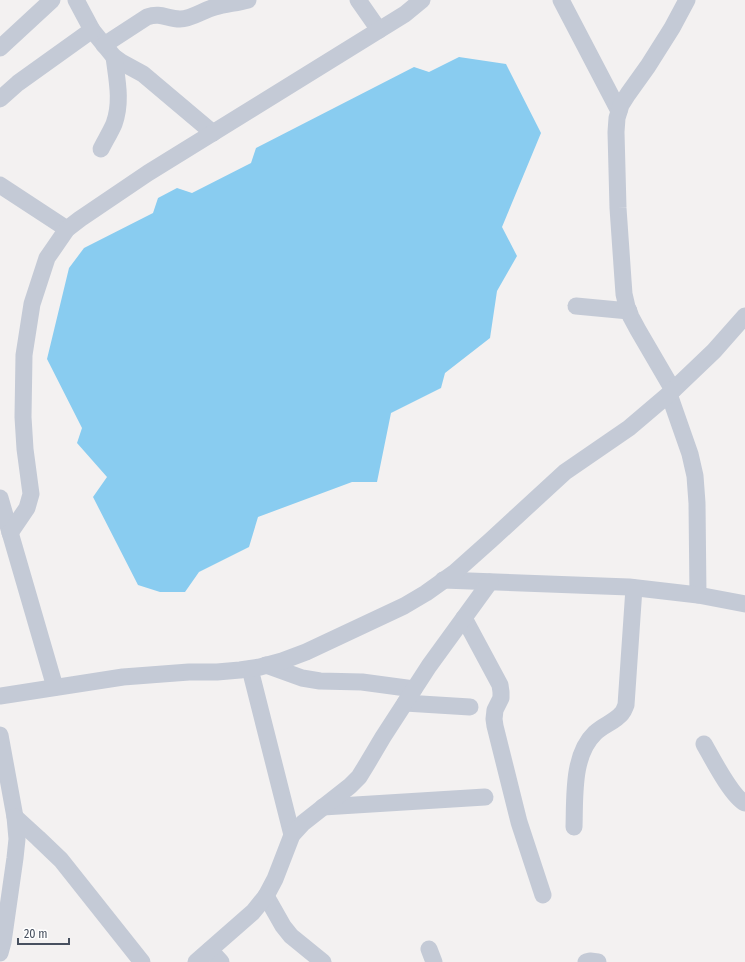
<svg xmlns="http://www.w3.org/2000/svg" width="745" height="962" viewBox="0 0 745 962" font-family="'Fira Sans Condensed',sans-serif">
  <rect width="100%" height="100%" fill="#f3f1f1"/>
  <path fill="#89ccf0" d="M459,57L506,64L541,133L502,227L517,256L497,291L490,338L445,373L441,388L391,413L377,482H352L258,517L249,547L199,572L185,592H160L138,585L93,497L107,477L77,443L82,428L47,359L69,268L84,248L153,213L158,198L177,188L192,193L251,163L256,148L414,67L429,72Z"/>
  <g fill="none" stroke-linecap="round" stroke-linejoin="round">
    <g stroke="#c4cad6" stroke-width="17">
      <path d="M76,0L92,30L114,57L121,62L143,74L213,133"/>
      <path d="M358,0L379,30"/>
      <path d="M561,0L619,111"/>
      <path d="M104,45L147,17C161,12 167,19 180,19C192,19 203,10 215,7C226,4 237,3 248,0"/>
      <path d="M0,48L52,0"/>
      <path d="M0,99L18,83L92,30"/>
      <path d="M101,149C105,141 110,133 114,124C122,102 117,80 114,57"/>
      <path d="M0,185L67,229"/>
      <path d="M576,306L629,311"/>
      <path d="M673,390L638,330L631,317L627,307L624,294L623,280L618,208L616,132L617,118L621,105L628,94L648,66L672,28L687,0"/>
      <path d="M669,394L690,454L695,476L697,503L698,595"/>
      <path d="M0,498L55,687"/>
      <path d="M10,533L27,508L31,494L25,449L23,417L24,355L32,304L47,258L67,229L80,219L148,173L405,14L422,0"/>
      <path d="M443,580L629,587L698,595L745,604"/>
      <path d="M464,618L500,685L501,692V698L495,710L494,719L495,726L519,822L543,895"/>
      <path d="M266,665L302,678L320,681L362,682L414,689"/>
      <path d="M250,669L292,835"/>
      <path d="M0,696L123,677L189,672H217L240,670L260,667L282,661L306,652L404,606L426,593L454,573L491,540L565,472L629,428L669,394L714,351L745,316"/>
      <path d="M405,703L470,707"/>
      <path d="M0,735L15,817L17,839L15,858L3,942L0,953"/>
      <path d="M704,744C712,758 732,797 745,803"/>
      <path d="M323,807L485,797"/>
      <path d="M15,817L38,838L61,860L142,962"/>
      <path d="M574,827C575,797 572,755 595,733C603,725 615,722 622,713C624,711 625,707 626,705L634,588"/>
      <path d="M266,896L283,926L291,936L323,962"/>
      <path d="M429,949L434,962"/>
      <path d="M210,950L221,962"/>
      <path d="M196,962L253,912L266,896L275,879L292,835L303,823L350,786L359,777L367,764L383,737L429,666L490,582"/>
      <path d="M586,962L590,961L598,962"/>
    </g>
  </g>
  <path d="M18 938v6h51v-6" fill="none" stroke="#47505f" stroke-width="2"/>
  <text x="24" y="938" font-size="12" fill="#47505f" stroke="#ffffff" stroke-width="3" paint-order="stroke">20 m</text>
</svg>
